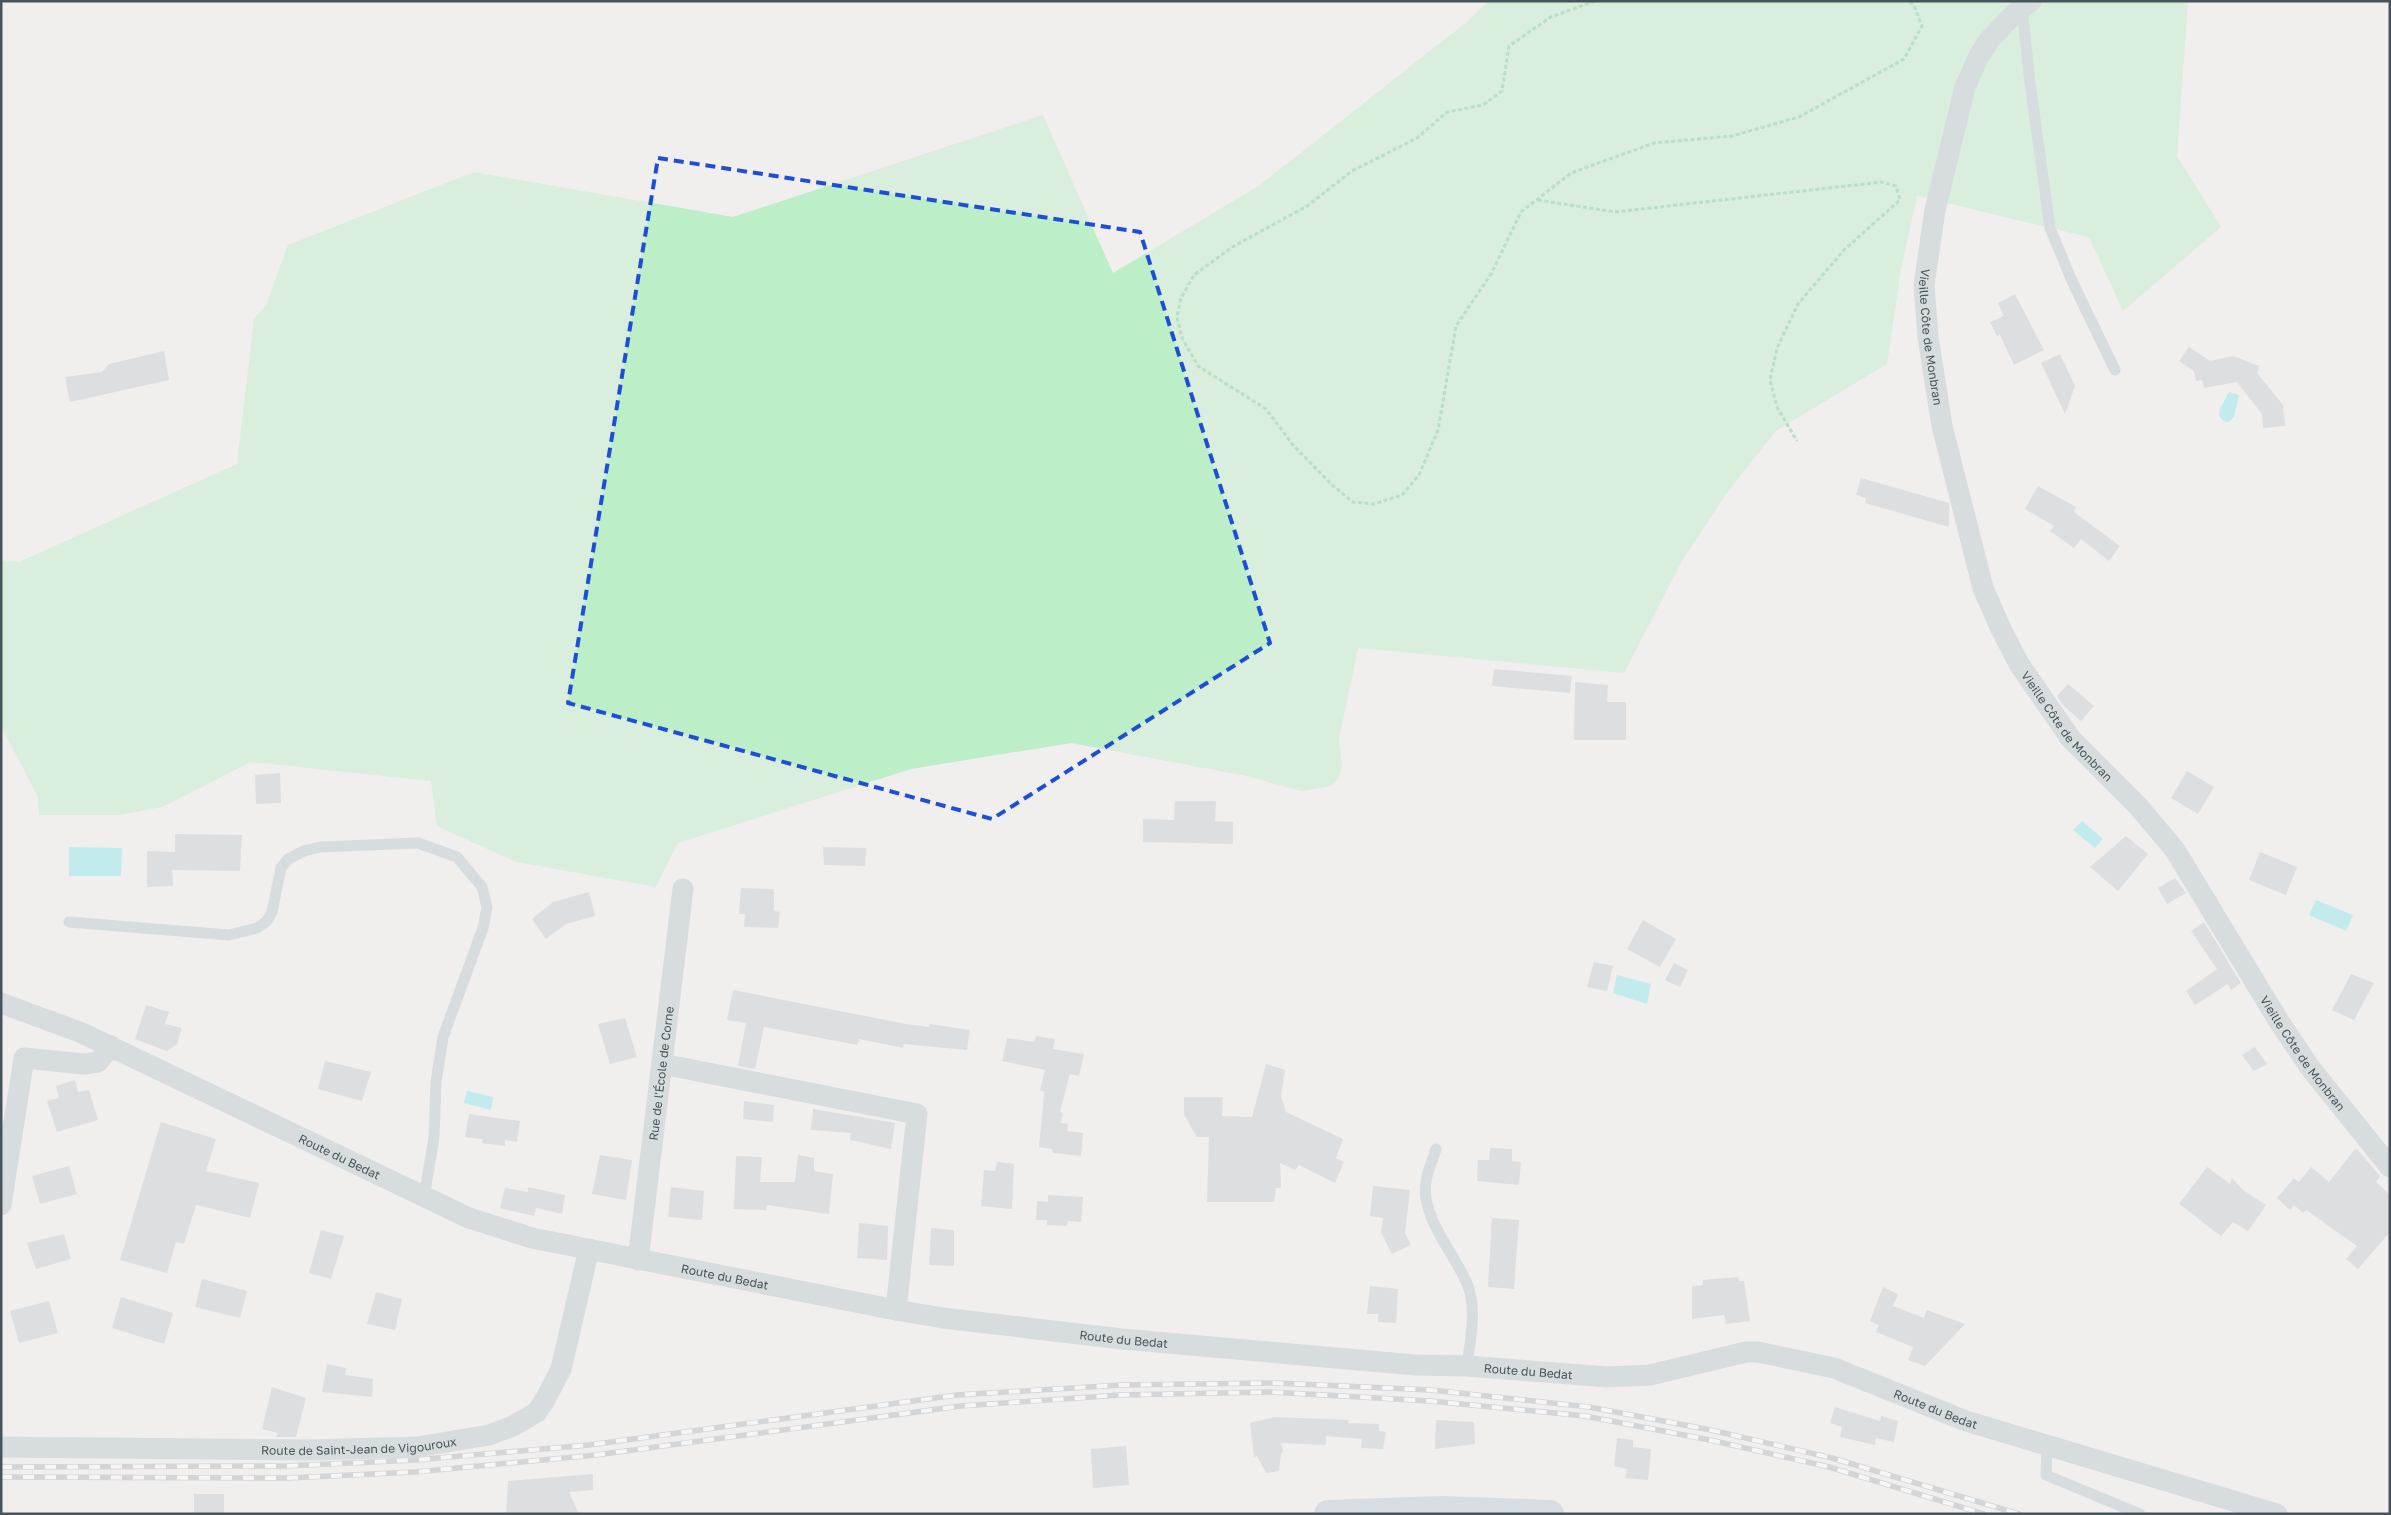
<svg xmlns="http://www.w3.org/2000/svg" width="2391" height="1515" viewBox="0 0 2391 1515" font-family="'Golos Text',sans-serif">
  <rect width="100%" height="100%" fill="#f1eeee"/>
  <path fill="#bceec7" d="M1488,1H2188L2177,156L2221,227L2123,311L2089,237L1917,196L1901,270L1887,364L1776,431L1726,494L1682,561L1624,673L1358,648L1339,739L1342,766L1339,778L1331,786L1301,791L1247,776L1071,743L911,769L678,843L656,887L516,862L437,826L431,781L251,762L162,807L118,815H39L38,797L1,726V560L19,562L237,464L254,319L266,305L288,245L474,172L733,217L1043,115L1113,273L1260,185L1468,21Z"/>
  <g fill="#8ae6eb">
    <path d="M2229,392L2239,395L2234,417L2228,422L2223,421L2219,416L2220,409Z"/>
    <path d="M2082,821L2103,839L2095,848L2073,830Z"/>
    <path d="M69,847L122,848L121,876H69Z"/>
    <path d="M2316,900L2353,915L2346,931L2309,915Z"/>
    <path d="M1617,975L1651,984L1647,1004L1613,993Z"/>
    <path d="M467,1091L493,1097L491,1110L464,1103Z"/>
  </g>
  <g fill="#c5cace">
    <path d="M2015,294L2044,350L2014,365L2000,335L1997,336L1990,322L2004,316L1998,303Z"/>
    <path d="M2189,347L2210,361L2233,356L2259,366L2257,373L2283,405L2285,426L2263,428L2262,414L2237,382L2204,388L2202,380L2196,381L2194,371L2179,361Z"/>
    <path d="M164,351L169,380L70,402L65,377L102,372L109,364Z"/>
    <path d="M2060,354L2075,386L2065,414L2041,363Z"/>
    <path d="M1861,478L1949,503V527L1865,503L1866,498L1856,495Z"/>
    <path d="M2038,486L2076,507L2074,512L2120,546L2109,561L2081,539L2074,548L2050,531L2054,526L2025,509Z"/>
    <path d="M1494,669L1572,676L1570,693L1492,686Z"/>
    <path d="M1575,682L1608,685L1607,702H1626V740H1574Z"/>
    <path d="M2068,684L2094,706L2081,721L2063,705L2057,696Z"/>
    <path d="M2187,771L2214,787L2198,814L2171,798Z"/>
    <path d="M280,773L281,803L256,804L255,775Z"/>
    <path d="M1175,801H1216L1215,821L1233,822V844L1143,842V819L1174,820Z"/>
    <path d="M175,834L242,835L240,871L172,870L173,886L147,887V851L175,852Z"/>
    <path d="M2126,836L2148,854L2118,891L2090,867Z"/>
    <path d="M823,847L866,848L865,866L824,865Z"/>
    <path d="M2260,852L2297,867L2286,895L2249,880Z"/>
    <path d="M2175,878L2186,893L2167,904L2158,888Z"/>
    <path d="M741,888L774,889V911L780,912L778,928L744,927L745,914H739Z"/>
    <path d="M589,892L595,916L566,924L546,939L532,919L553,902Z"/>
    <path d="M1643,920L1676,939L1660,967L1627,949Z"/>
    <path d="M2204,922L2241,983L2231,990L2228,984L2195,1005L2186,991L2217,969L2191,931Z"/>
    <path d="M1594,962L1613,966L1607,991L1587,987Z"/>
    <path d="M1674,963L1688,970L1680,987L1665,980Z"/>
    <path d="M2351,974L2374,983L2354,1020L2332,1010Z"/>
    <path d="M733,990L906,1024L929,1027L930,1024L970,1030L967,1050L904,1044L903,1048L859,1039L857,1045L764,1027L755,1069L738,1066L746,1023L727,1020Z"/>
    <path d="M146,1005L169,1012L165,1024L182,1028L177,1044L167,1051L135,1039Z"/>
    <path d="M625,1018L637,1057L610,1064L598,1024Z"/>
    <path d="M1036,1036L1055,1039L1053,1049L1084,1054L1079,1076L1070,1074L1060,1112L1063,1113L1061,1123L1068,1124L1067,1131L1083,1133L1081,1156L1053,1153L1052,1149L1039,1147L1044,1096V1092L1040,1090L1045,1070L1002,1061L1007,1038L1034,1042Z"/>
    <path d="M2255,1047L2267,1064L2254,1071L2242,1055Z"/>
    <path d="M325,1061L371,1072L362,1101L318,1089Z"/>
    <path d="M1266,1064L1285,1070L1281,1096L1286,1112L1343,1139L1336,1158L1344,1162L1335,1183L1299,1165L1295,1170L1280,1163L1281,1188H1276L1274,1202H1207L1209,1137H1197L1184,1115V1097H1223L1222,1116L1252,1117Z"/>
    <path d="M75,1080L78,1092L89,1090L98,1120L57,1132L47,1101L59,1098L56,1086Z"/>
    <path d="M744,1101L774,1105L773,1122L743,1119Z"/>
    <path d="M813,1109L895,1123L891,1149L850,1140L851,1133L811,1130Z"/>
    <path d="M469,1114L520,1121L517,1142L505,1140V1146L482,1143L483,1139L465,1137Z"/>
    <path d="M161,1122L216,1139L206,1171L259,1183L250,1218L196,1205L184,1244L176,1242L167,1273L120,1260Z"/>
    <path d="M1490,1148L1512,1149V1161L1521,1162L1519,1185L1477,1181L1478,1160H1489Z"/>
    <path d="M2356,1148L2380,1176L2376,1182L2390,1195V1232L2358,1269L2346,1259L2357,1246L2306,1210L2303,1213L2294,1205L2290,1210L2277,1198L2294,1178L2299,1182L2311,1167L2329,1182Z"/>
    <path d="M600,1155L632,1160L626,1200L592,1194Z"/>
    <path d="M798,1155L814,1158V1171L833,1174L829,1214L767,1205L766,1210L734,1209L736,1156L762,1157L760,1182H795Z"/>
    <path d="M997,1162L1014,1164L1012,1209L981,1206L984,1170L995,1171Z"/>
    <path d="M69,1166L77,1194L40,1204L32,1176Z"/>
    <path d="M2207,1167L2230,1184L2232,1178L2243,1190L2266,1205L2248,1231L2233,1222L2221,1236L2179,1204Z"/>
    <path d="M1373,1186L1410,1190L1405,1233L1411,1245L1392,1254L1381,1232L1383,1218L1370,1216Z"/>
    <path d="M528,1187L565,1195L562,1214L536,1208L534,1216L500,1208L505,1188L528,1192Z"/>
    <path d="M671,1187L704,1191L702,1220L668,1217Z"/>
    <path d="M1048,1195L1083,1197L1081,1222L1068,1221L1067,1226L1047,1225V1220H1036L1037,1201L1048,1202Z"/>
    <path d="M1492,1218L1519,1220L1514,1289L1488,1287Z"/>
    <path d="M859,1223L888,1226L887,1260L857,1258Z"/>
    <path d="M931,1228L954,1230V1266L929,1265Z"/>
    <path d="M321,1230L344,1236L331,1279L309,1273Z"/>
    <path d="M64,1234L71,1259L36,1269L27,1243Z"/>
    <path d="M1738,1277L1739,1281H1744L1750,1321L1726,1324L1724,1315L1692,1319V1286L1703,1285V1280Z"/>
    <path d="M202,1279L247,1291L240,1318L195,1307Z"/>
    <path d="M1370,1286L1398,1289L1396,1323L1378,1322V1314H1367Z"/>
    <path d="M1883,1287L1898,1294L1893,1306L1924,1318L1927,1310L1965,1324L1925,1366L1908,1360L1913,1347L1876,1332L1879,1325L1870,1321Z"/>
    <path d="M376,1292L402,1299L395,1330L367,1324Z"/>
    <path d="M121,1297L173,1313L164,1344L112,1328Z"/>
    <path d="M49,1301L58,1333L19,1343L10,1311Z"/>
    <path d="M327,1364L346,1368L345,1375L373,1379L372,1397L322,1392Z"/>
    <path d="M272,1387L306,1398L296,1437H276L278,1433L262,1429Z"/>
    <path d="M1835,1407L1880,1421L1881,1416L1898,1421L1894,1442L1876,1438L1875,1445L1840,1437L1842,1427L1830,1423Z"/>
    <path d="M1275,1417L1349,1420L1348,1423L1379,1424V1431L1386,1432L1383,1449L1361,1448L1362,1439L1326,1436V1445L1281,1443L1283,1452L1281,1453L1279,1471L1266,1473L1257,1456L1254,1457L1250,1423Z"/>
    <path d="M1436,1420L1474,1422L1475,1444L1435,1449Z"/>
    <path d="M1617,1438L1633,1440V1447L1651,1449L1648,1480L1625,1478L1627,1469L1614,1466Z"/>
    <path d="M1126,1446L1129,1485L1093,1488L1091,1449Z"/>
    <path d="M593,1474V1490L569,1492L579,1514H506L508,1481Z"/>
    <rect x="194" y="1494" width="30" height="20"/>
  </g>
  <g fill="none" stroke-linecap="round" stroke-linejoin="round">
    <g stroke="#75cc92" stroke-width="3" stroke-dasharray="4 2.5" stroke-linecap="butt">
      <path d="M1595,1L1551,17L1509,46L1502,91L1483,105L1447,112L1417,138L1352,171L1307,206L1234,246L1194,275L1181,298L1177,317L1182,338L1198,366L1266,409L1293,445L1331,484L1353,502L1374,504L1402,495L1419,475L1438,430L1456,326L1491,274L1521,212L1571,173L1654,143L1732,136L1799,117L1904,59L1922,26L1914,5L1908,1"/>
      <path d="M1538,200L1615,212L1882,182L1896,186L1900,200L1845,249L1798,304L1777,348L1770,380L1777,407L1797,441"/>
    </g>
    <g stroke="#b9c5cb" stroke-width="11">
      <path d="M2022,8L2030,83L2050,228L2072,281L2115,370"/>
      <path d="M69,922L229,935L257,928L267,921L272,912L281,868L288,859L304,851L320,847L418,843L457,857L482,887L487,907L483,928L443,1037L436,1082L434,1137L424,1198"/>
      <path d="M1436,1149C1433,1160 1427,1171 1426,1182C1420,1217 1456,1255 1468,1286C1477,1310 1470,1342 1467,1366"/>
      <path d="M2047,1446L2046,1475L2140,1514"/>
    </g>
    <g stroke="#b9c5cb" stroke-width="21">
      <path id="s1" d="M2031,1L2013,15L1990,39L1979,56L1965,87L1935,210L1924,285L1928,337L1942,426L1983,588L2000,627L2019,664L2071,739L2138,806L2175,850L2278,1020L2311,1069L2390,1167"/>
      <path id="s2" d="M1,1003L82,1033L469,1218L532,1238L896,1310L943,1318L1122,1339L1415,1365L1467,1366L1607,1377L1650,1375L1746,1352H1758L1834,1368L1966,1421L2277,1514"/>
      <path d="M662,1064L917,1114L896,1310"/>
      <path d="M1,1205L24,1058L84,1064L98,1062L111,1046"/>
      <path id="s3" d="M638,1260L683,889"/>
      <path id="s4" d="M1,1447L309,1450L417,1447L489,1435L513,1426L537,1412L546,1398L561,1369L589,1249"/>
    </g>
    <path stroke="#bac8d0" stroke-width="28" d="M1328,1514L1441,1510L1550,1514"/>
    <defs>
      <g id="rail">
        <path d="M1,1467L286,1466L415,1460L589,1445L957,1395L1121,1385L1275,1383L1431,1390L1589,1407L1711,1430L1832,1458L2019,1514"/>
        <path d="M1,1477L287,1478L415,1472L596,1455L961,1406L1120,1395L1271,1392L1430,1401L1585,1416L1710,1440L1829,1467L1984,1514"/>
      </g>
    </defs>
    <use href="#rail" stroke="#b0b5b8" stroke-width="5.5"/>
    <use href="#rail" stroke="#fff" stroke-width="4" stroke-dasharray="11" stroke-linecap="butt"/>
  </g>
  <path d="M0 0H2391V1515H0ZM658,158L1140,232L1270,643L992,819L568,703Z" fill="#f1eeee" fill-opacity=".55" fill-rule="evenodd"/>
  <path fill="none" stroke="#1d4ed8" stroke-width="4" stroke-dasharray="10 6" stroke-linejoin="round" d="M658,158L1140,232L1270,643L992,819L568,703Z"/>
  <g text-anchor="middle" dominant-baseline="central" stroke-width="4" stroke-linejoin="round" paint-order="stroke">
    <g font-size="12" fill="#46555b" stroke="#fff">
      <text stroke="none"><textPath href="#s1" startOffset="365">Vieille Côte de Monbran</textPath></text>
      <text stroke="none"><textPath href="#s1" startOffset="785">Vieille Côte de Monbran</textPath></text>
      <text stroke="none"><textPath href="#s1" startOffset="1190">Vieille Côte de Monbran</textPath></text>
      <text stroke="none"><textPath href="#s3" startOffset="188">Rue de l'École de Corne</textPath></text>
      <text stroke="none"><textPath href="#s2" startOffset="372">Route du Bedat</textPath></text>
      <text stroke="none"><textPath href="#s2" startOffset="778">Route du Bedat</textPath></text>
      <text stroke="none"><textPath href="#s2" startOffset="1182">Route du Bedat</textPath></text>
      <text stroke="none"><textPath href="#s2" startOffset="1588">Route du Bedat</textPath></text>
      <text stroke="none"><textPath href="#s2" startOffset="2008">Route du Bedat</textPath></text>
      <text stroke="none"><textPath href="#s4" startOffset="358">Route de Saint-Jean de Vigouroux</textPath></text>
    </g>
  </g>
  <rect width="2391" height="1515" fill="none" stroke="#46555b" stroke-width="5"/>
</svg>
